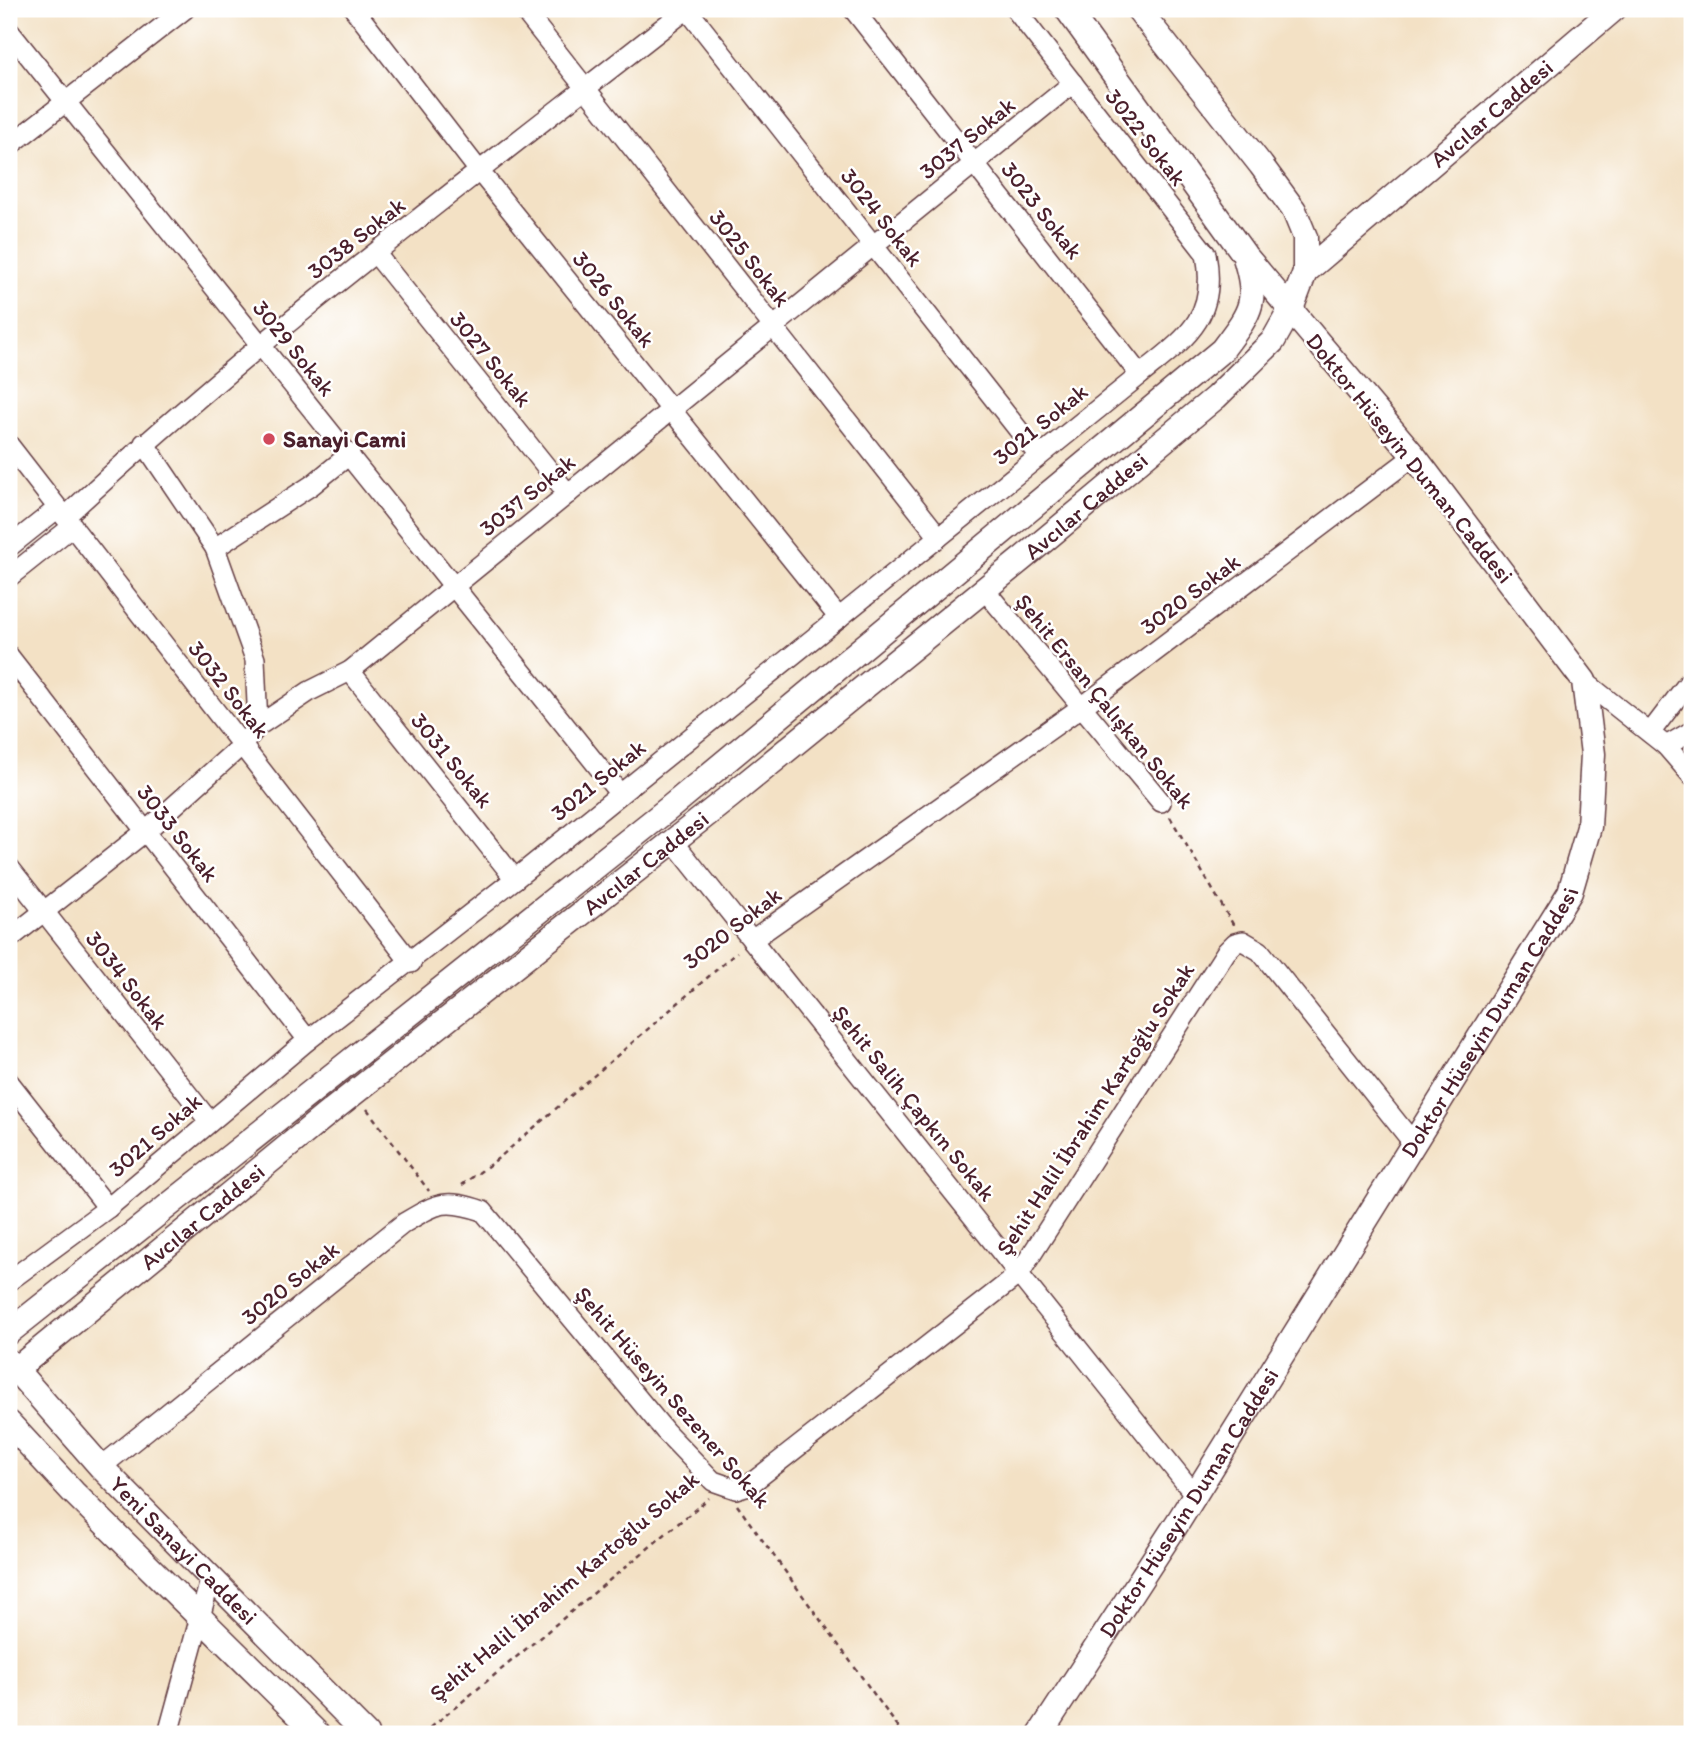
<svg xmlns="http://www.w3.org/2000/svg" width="1701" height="1743" viewBox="0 0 1701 1743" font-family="Itim,sans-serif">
  <rect width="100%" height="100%" fill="#fff"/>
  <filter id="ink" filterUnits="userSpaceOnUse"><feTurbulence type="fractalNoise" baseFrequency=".0143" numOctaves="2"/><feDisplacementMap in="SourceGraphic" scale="14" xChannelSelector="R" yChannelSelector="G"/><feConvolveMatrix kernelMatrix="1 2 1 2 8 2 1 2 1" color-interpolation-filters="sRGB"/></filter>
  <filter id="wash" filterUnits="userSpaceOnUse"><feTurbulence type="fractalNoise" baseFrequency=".00686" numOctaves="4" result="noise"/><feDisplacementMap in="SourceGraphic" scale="28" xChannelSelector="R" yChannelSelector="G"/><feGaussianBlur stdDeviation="1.57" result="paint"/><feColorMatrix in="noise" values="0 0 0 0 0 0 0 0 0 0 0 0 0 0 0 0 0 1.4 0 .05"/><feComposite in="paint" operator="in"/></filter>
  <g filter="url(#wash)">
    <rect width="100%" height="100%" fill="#f3e1c5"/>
  </g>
  <g filter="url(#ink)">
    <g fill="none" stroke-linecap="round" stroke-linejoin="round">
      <defs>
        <g id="minor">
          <path d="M354,9L480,172L839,618"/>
          <path d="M523,9L939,537"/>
          <path d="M687,9L1039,456"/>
          <path d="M853,9L1140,375"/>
          <path d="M9,31L620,794"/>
          <path d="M9,146L185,9"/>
          <path d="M376,254L568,494"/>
          <path d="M144,443L215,548L255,659L258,726"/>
          <path d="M9,445L411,963"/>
          <path d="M65,517C261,334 477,174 687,9"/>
          <path d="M9,547L58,508"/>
          <path d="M215,548L312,485L350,454"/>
          <path d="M9,577L73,526"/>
          <path d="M984,589L1161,802"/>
          <path d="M9,656L308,1040"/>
          <path d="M350,671L515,879"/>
          <path d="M1584,681L1666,746L1692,776"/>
          <path d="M1650,733L1692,678"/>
          <path d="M1666,746L1692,731"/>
          <path d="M673,841L1195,1495"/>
          <path d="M9,867L209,1121"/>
          <path d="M9,939L146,831L242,745L258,726L310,691L350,671L1073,83"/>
          <path d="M752,940L1083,706L1414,456"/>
          <path d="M9,1082L108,1208"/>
          <path d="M9,1281L108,1208L308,1040L515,879L1140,375C1186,338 1218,318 1206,254L1015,9"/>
          <path d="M101,1467L404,1223C438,1203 444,1198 483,1211L665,1431L713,1481L736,1489L749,1485L1019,1274L1226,952L1235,943L1243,941L1260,951L1414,1144"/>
          <path d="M168,1734L211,1577"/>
        </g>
        <g id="major">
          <path id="s1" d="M1305,272L1614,9"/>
          <path d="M9,1332L668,809L1222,350C1252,310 1259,303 1244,254L1067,9"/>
          <path id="s2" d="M9,1362L101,1467L366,1734"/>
          <path id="s3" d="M9,1375L326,1115L729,797L1023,558L1216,397L1273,341L1291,309L1305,272V237L1294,210L1261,165L1138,9"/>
          <path d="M9,1423L73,1492L318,1734"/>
          <path id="s4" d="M1040,1734L1178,1522L1570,892L1589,827L1593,754L1584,681L1414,456L1248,259"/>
        </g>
      </defs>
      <use href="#minor" stroke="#633c42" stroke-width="22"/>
      <use href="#major" stroke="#633c42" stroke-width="27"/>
      <g stroke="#633c42" stroke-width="2.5" stroke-dasharray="5 5" stroke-linecap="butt">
        <path d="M1170,817L1234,926"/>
        <path d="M367,1109L429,1191"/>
        <path d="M462,1185L500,1157L737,952"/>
        <path d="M737,1505L903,1734"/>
        <path d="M423,1734L709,1498"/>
      </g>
      <use href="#minor" stroke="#fff" stroke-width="19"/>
      <use href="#major" stroke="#fff" stroke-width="24"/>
    </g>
  </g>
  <circle fill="#d1495b" stroke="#fff" stroke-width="2.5" cx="269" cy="439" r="7"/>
  <g text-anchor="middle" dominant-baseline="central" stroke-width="5" stroke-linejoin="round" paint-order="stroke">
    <g font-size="23" fill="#4a1f2b" stroke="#fff">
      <text stroke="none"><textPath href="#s1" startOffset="245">Avcılar Caddesi</textPath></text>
      <text transform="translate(1146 137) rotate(52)">3022 Sokak</text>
      <text transform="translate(967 138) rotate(-39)">3037 Sokak</text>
      <text transform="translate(1042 210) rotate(52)">3023 Sokak</text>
      <text transform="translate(882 217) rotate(52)">3024 Sokak</text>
      <text transform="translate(356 238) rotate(-38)">3038 Sokak</text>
      <text transform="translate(750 258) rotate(52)">3025 Sokak</text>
      <text transform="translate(614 299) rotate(51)">3026 Sokak</text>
      <text transform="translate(294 348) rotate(51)">3029 Sokak</text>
      <text transform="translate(491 359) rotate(51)">3027 Sokak</text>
      <text transform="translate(1040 424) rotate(-39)">3021 Sokak</text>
      <text transform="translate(1410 458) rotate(51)">Doktor Hüseyin Duman Caddesi</text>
      <text transform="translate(527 495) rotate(-39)">3037 Sokak</text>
      <text stroke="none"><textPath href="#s3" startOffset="1384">Avcılar Caddesi</textPath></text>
      <text transform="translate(1190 594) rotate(-37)">3020 Sokak</text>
      <text transform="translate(229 689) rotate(52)">3032 Sokak</text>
      <text transform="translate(1105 701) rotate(51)">Şehit Ersan Çalışkan Sokak</text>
      <text transform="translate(452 760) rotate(51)">3031 Sokak</text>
      <text transform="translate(598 780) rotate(-39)">3021 Sokak</text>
      <text transform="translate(178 833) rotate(52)">3033 Sokak</text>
      <text stroke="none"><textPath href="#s3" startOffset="817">Avcılar Caddesi</textPath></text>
      <text transform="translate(732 928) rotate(-38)">3020 Sokak</text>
      <text transform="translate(127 980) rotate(52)">3034 Sokak</text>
      <text stroke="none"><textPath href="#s4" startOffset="842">Doktor Hüseyin Duman Caddesi</textPath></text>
      <text transform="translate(914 1103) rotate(51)">Şehit Salih Çapkın Sokak</text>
      <text transform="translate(1095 1109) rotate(-57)">Şehit Halil İbrahim Kartoğlu Sokak</text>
      <text transform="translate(155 1135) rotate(-41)">3021 Sokak</text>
      <text stroke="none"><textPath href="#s3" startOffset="250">Avcılar Caddesi</textPath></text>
      <text transform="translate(290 1283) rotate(-39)">3020 Sokak</text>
      <text transform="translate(673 1397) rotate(49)">Şehit Hüseyin Sezener Sokak</text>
      <text stroke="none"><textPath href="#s4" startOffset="275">Doktor Hüseyin Duman Caddesi</textPath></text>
      <text stroke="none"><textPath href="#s2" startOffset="257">Yeni Sanayi Caddesi</textPath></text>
      <text transform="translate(564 1586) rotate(-40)">Şehit Halil İbrahim Kartoğlu Sokak</text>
    </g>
    <g font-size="23" font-weight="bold" fill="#4a1f2b" stroke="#fff" text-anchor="start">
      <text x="283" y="439">Sanayi Cami</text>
    </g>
  </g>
  <rect width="1701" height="1743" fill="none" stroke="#fff" stroke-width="35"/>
</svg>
